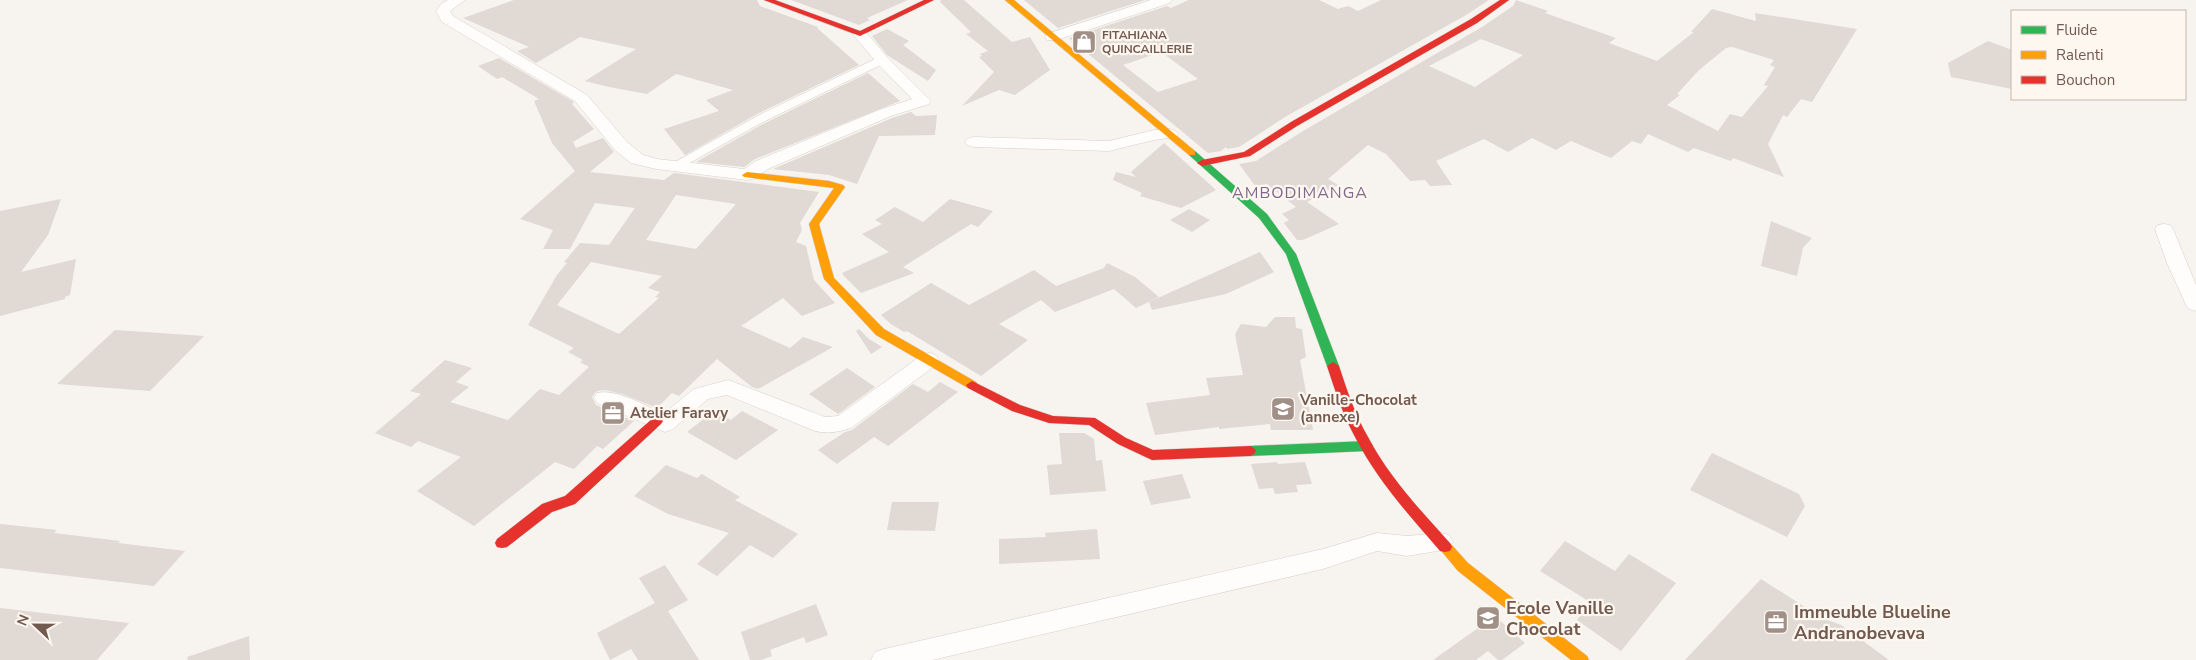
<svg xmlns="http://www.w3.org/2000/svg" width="2196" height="660" viewBox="0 0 2196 660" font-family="'Nunito Sans',sans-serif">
  <rect width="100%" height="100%" fill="#f7f3ee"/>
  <g fill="#e0d9d4" fill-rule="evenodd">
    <path d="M514,0H757L760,6L818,27L817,28L859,65L757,114L685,155L664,129L719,111L706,100L733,90L676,74L647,94L609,87L585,81L636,49L580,37L536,63L517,51L529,47L463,18Z"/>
    <path d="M791,0H908L867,18L870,20L859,25Z"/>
    <path d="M941,0H964L1012,42L1030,37L1050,70L1015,95L999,90L962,106L994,72L979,57L982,56L980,54L988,51L966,34L971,32L940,2Z"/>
    <path d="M1024,0H1145L1058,28Z"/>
    <path d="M1189,0H1319L1338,9L1348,6L1358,11L1381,0H1489L1466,15L1285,117L1239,147L1227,149L1226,147L1221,151L1208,153L1069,38L1167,6L1171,8ZM1161,52L1198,79L1158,92L1123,65Z"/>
    <path d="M1516,0L1548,11L1545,13L1616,38L1609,43L1657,61L1694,32H1691L1712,9L1756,21L1755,13L1857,29L1812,102L1801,99L1787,117L1783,115L1768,144L1784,177L1733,158L1731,161L1694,148L1688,152L1648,134L1641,144L1632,141L1611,158L1571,141L1556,150L1532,138L1508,152L1484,139L1436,161L1452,185L1430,186L1425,180L1410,181L1386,154L1368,145L1328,179L1338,185L1307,202L1339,224L1303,240H1297L1284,223L1289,220L1282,214L1296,207L1267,184L1256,187L1239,164L1256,161L1303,131L1482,27L1513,6ZM1481,39L1523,55L1475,87L1429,66ZM1732,47L1774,60L1770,65L1775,67L1764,85L1768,86L1742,117L1730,114L1718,131L1667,105L1680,95L1677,94L1699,70L1726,48Z"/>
    <path d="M887,29L909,41L903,45L936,70L928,81L887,55L872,36Z"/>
    <path d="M1988,41L2012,50V89L1951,77L1948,63Z"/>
    <path d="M499,58L574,102L572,104L594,129L573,142L576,148L603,138L614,152L590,172L664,180L674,173L819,192L800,223L802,230L796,242L806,246L814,280L835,303L802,316L783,298L741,326L790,348L803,337L833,347L758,389L752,387L717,359L679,396L672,393L657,408L622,394L605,390L597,391L592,397L596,405L634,421L603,449L597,446L574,469L555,462L474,526L417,491L461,457L418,441L411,447L375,433L421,394L410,391L445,360L472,368L456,382L469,387L450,402L508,420L540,389L559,395L589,367L580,362L583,360L568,352L574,348L528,325L557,275L567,263L564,262L580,243L609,245L635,208L595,203L570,249H543L553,230L520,219L575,171L552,143L534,101L539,99L502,77L497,79L478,66ZM676,195L736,204L696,249L646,240ZM591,262L662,276L648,288L660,292L655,297L659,298L619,334L557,305Z"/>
    <path d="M868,73L900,101L755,159L744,167L696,162L763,124Z"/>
    <path d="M911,112L916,116L937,115L935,135L879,136L857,184L829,175L773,169L892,118Z"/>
    <path d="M1164,143L1216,190L1181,208L1140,196L1142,193L1113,180L1116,172L1136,177L1131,172Z"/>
    <path d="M61,199L48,235L21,272L76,259L70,295L65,297V299L0,316V211Z"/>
    <path d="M950,199L993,211L978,227L971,224L903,267L914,273L861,293L843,275L842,273L889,252L862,234L882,224L875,220L895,207L923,222Z"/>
    <path d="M1189,209L1210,220L1192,232L1170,220Z"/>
    <path d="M1771,221L1812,238L1803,248L1797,276L1761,266Z"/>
    <path d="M1260,252L1274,272L1226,294L1152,310L1149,302Z"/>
    <path d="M1107,263L1135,277L1159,297L1136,308L1114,289L1055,312L1041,300L999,324L1028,340L981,376L907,331L904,332L891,324L881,315L931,283L969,305L1034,270L1056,286L1104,268Z"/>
    <path d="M1275,317H1295L1296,328L1302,329L1306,357L1300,360L1313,430H1271L1270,424L1219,429V427L1155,435L1146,403L1210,395L1206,378L1243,375L1235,334L1241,324L1266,327Z"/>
    <path d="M859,329L869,339L882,347L871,354L856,331Z"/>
    <path d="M115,330L204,336L150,391L57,384Z"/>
    <path d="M847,368L875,387L838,414L809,394Z"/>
    <path d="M940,382L958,392L888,446L874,437L837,464L818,450L845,432L852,430L913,384L928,392Z"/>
    <path d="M714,411L731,420L742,411L778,430L736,460L687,432Z"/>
    <path d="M1059,433H1084L1094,439L1096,461L1102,460L1106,491L1050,495L1047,465L1062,464Z"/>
    <path d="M1712,453L1799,494L1805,506L1787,537L1690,490Z"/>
    <path d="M1277,462L1278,464L1305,462L1312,484L1296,485L1298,492L1275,494L1273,488L1259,489L1251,464Z"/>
    <path d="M666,465L697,478L702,474L740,497L735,500L798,534L773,558L750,545L717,576L697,564L729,533L668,514L634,496Z"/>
    <path d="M1182,474L1191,498L1151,505L1143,481Z"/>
    <path d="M892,502H939L935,531L887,530Z"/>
    <path d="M0,524L57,530L54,533L120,541L118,543L185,551L154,586L0,568Z"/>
    <path d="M1097,529L1100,559L999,564V539L1046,537L1045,533Z"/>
    <path d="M1565,541L1615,571L1629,554L1676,583L1621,651L1577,620L1590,602L1540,571Z"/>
    <path d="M665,565L688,600L668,611L699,660H638L631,649L610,660L597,633L655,603L639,578Z"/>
    <path d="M1761,579L1822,618L1841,625L1889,660H1685Z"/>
    <path d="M816,604L828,635L806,643L804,637L770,650L772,656L761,660H750L741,632Z"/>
    <path d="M0,608L129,623L97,660H0Z"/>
    <path d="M1495,616L1525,643L1502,660H1498L1488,651L1476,660H1433Z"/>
    <path d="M249,636L250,660H188L187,657Z"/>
  </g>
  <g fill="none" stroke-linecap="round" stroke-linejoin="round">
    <defs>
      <path id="lane" d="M676,166L760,119L882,60"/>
      <g id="street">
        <path d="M448,0H465L450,11L453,16L587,95L627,142L643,155L657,159L744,169L756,161L879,110L912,99L877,63L855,37L853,34L855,31H865L887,57L931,101L929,104L891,116L768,169L753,179L747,180L656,169L631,163L615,150L575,101L442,22L436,11L441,4Z"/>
        <path d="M1151,0H1172L1170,3L1057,40H1047L1045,37L1047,34Z"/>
        <path d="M1170,129L1176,131L1178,134L1176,137L1154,140L1109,151L973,147L967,145L965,142L967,139L973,137L1109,141L1154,130Z"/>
        <path d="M2164,224L2170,225L2173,229L2196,285V311L2189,309L2186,305L2167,263L2155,229L2158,225Z"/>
        <path d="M929,353L936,355L939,360L936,365L851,428C839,432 827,434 815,431L727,395L708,399L673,429L665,432L597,403L594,398L597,393C616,388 646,406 663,414L694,389L728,380L825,417L838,416L922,355Z"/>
        <path d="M1377,533L1407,536L1441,533L1449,535L1453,542L1449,549L1407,556L1377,551L1323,569L932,660H871L875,652L884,649L1323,549Z"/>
      </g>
      <g id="fast">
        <path d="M1192,150L1195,151L1267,214L1296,254L1339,366L1337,369L1333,370L1327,366L1286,254L1259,218L1189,155V151Z"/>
        <path d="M1367,441L1371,443L1373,446L1371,449L1367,451L1250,456L1246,454L1244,451L1246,448L1250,446Z"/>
      </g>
      <g id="slow">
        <path d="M1005,0H1014L1195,151V155H1189Z"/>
        <path d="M747,172L829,181L843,185L845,187L819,224L834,278L884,329L976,382L978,385L976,388H968L876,335L824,279L809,224L834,188L744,177L742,175Z"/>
        <path d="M1445,542L1450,543L1468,563L1587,656L1589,660H1571L1458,571L1438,547L1440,543Z"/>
      </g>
      <g id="jam">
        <path d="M764,0H775L860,31L924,0H934L860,36Z"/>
        <path d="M1500,0H1509L1477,23L1297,126L1250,156L1202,166L1197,163L1202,160L1244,152L1291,122L1471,19Z"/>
        <path d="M1333,362L1339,366C1347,390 1355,415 1368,437C1389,477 1420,510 1450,543L1452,547L1450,551L1445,552L1440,551C1409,515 1377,480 1355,437C1343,415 1335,390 1327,366Z"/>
        <path d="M972,381L1020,405L1053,416L1095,418L1126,438L1153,450L1250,446L1254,448L1256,451L1254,454L1250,456L1152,460L1118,444L1089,425L1049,423L1012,411L968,388L966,385Z"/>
        <path d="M657,417L661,418L663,421L661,424L575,504L552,512L507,547L502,548L497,547L495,543L497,539L542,504L565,496L653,418Z"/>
      </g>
    </defs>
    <use href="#lane" stroke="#d6d0cc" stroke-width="9"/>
    <use href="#street" stroke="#d6d0cc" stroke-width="1"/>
    <use href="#fast" stroke="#d7d0cc" stroke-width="1"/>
    <use href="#slow" stroke="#d7d0cc" stroke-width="1"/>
    <use href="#jam" stroke="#d7d0cc" stroke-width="1"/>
    <use href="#lane" stroke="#fefdfc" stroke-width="8"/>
    <use href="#street" fill="#fefdfc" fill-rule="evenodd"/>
    <use href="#fast" fill="#30b455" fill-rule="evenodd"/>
    <use href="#slow" fill="#ff9f0a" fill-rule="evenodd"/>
    <use href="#jam" fill="#e5322d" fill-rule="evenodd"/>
  </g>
  <defs>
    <symbol id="shop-square" viewBox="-11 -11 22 22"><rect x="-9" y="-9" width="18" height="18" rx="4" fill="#a19087" stroke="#fdf7f0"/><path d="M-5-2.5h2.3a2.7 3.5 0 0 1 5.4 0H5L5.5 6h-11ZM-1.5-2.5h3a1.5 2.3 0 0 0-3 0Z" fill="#fff"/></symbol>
    <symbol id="school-square" viewBox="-11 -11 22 22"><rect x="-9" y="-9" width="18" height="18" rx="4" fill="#a19087" stroke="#fdf7f0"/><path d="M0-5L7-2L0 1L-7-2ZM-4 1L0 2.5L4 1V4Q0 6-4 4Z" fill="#fff"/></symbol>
    <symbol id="office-square" viewBox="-11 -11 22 22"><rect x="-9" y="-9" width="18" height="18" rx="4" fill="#a19087" stroke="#fdf7f0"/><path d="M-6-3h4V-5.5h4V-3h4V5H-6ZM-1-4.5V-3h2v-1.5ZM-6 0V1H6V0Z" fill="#fff"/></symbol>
  </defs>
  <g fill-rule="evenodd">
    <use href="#shop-square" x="1070" y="28" width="28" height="28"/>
    <use href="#school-square" x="1269" y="395" width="28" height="28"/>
    <use href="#office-square" x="599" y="399" width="28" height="28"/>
    <use href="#school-square" x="1474" y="604" width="28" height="28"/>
    <use href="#office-square" x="1762" y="608" width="28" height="28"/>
  </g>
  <g text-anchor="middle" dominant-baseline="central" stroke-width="4.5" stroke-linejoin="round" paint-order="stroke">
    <g font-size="12" font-weight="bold" fill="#735a50" stroke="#fdf7f0" text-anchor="start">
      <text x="1102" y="35">FITAHIANA<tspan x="1102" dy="14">QUINCAILLERIE</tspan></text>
    </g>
    <g font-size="15" font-weight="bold" fill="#735a50" stroke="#fdf7f0" text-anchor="start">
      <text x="1300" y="400">Vanille-Chocolat<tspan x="1300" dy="17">(annexe)</tspan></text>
      <text x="630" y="413">Atelier Faravy</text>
    </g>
    <g font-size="16" letter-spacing="1" fill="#7f688e" stroke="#fdf7f0">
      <text x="1300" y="193">AMBODIMANGA</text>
    </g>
    <g font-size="18" font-weight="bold" fill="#735a50" stroke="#fdf7f0" text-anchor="start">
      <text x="1506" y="608">Ecole Vanille<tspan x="1506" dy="21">Chocolat</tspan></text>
      <text x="1794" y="612">Immeuble Blueline<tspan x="1794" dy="21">Andranobevava</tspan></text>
    </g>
  </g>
  <rect x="2011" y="10" width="175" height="90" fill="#fdf7f0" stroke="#c6b8b0"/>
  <rect x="2021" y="26" width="25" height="8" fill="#30b455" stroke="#c6b8b0"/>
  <text x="2056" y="35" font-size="15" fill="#735a50">Fluide</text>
  <rect x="2021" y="51" width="25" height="8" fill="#ff9f0a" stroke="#c6b8b0"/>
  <text x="2056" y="60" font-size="15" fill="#735a50">Ralenti</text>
  <rect x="2021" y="76" width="25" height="8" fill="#e5322d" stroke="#c6b8b0"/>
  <text x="2056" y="85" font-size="15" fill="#735a50">Bouchon</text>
  <g transform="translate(35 625) rotate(292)" stroke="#fdf7f0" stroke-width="4" paint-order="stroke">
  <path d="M0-4L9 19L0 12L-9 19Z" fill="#735a50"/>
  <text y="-8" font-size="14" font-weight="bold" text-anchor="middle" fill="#735a50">N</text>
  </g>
</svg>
